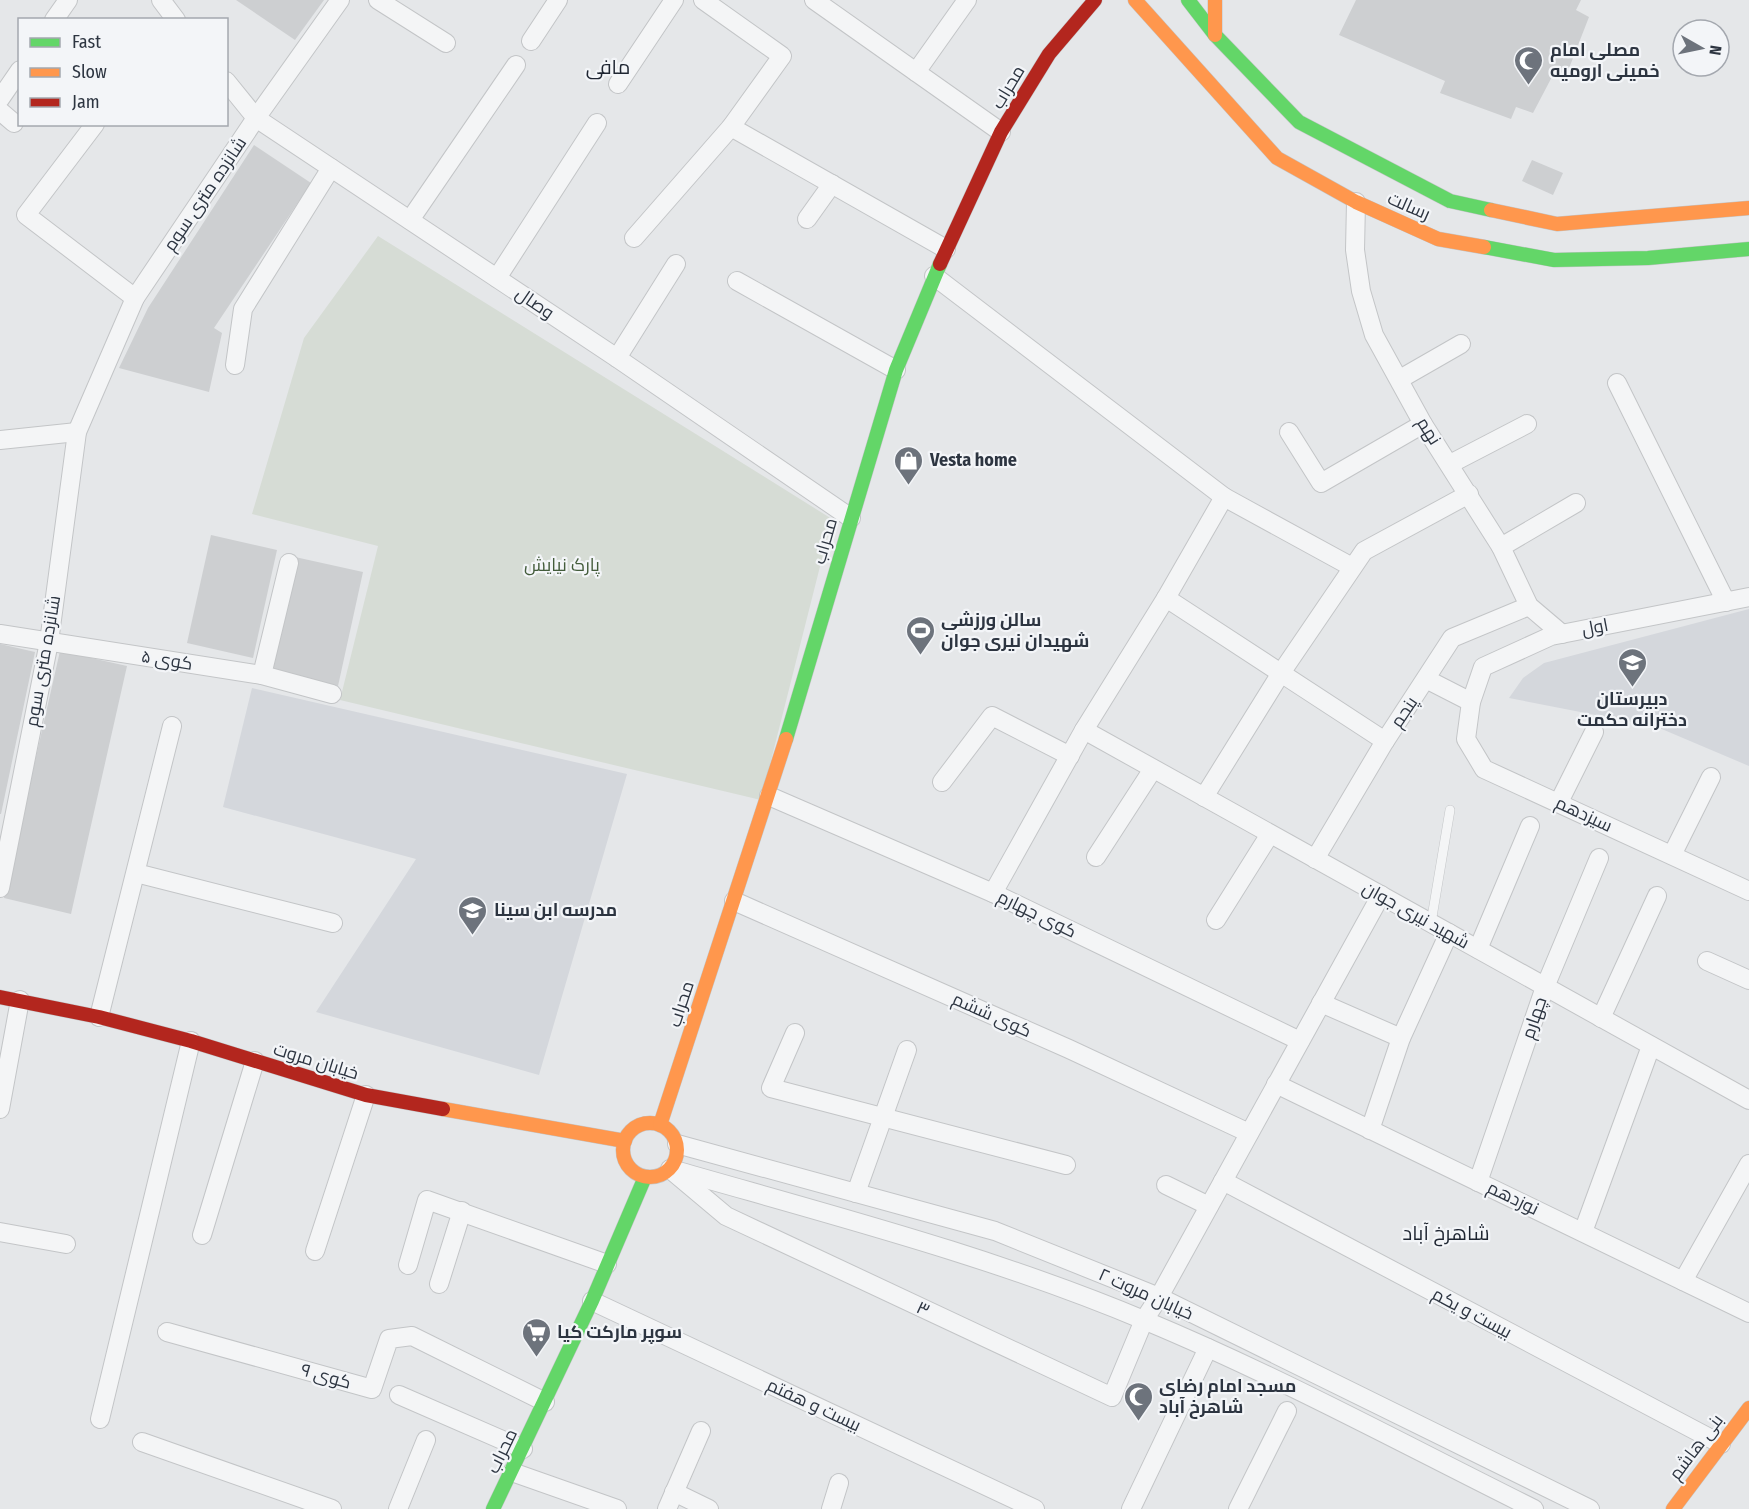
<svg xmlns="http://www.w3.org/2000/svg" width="1749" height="1509" viewBox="0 0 1749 1509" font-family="'Fira Sans Condensed',Cairo,sans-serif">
  <rect width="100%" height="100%" fill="#e5e7e9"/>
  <g fill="#d4d7dc">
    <path d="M1749,609V766L1657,727L1509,698L1523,678L1544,663Z"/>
    <path d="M252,688L627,774L539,1075L316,1012L416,859L223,807Z"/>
  </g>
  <path fill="#d6dcd5" d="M378,236L832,519L761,800L340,700L378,546L252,514L304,338Z"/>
  <g fill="#cdcfd1">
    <path d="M236,0H324L295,40Z"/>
    <path d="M1356,0H1581L1576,10L1589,17L1566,76L1554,73L1533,113L1516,107L1511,119L1440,93L1445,81L1339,35Z"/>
    <path d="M254,145L311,183L214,328L222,333L209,392L119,368L148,308Z"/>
    <path d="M1532,160L1563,173L1553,195L1522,181Z"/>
    <path d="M211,535L277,550L253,658L187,643Z"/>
    <path d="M295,557L363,572L338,686L269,670Z"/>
    <path d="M0,644L35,652L1,814H0Z"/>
    <path d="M60,651L127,666L71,914L4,898Z"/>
  </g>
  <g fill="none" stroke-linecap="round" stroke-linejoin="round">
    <defs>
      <path id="lane" d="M1431,923L1450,810"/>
      <g id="street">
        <path d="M161,0L176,20"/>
        <path d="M378,0L446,43"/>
        <path d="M814,0L1001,132"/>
        <path d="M54,20L68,0"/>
        <path d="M531,41L558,0"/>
        <path d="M916,72L967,0"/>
        <path d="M226,81L256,118L617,358L851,518"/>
        <path d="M618,84L674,0"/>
        <path d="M0,99L20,70"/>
        <path d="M0,111L14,123"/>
        <path d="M95,124L26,215L135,298"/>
        <path d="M731,127L946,249"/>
        <path d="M1356,202L1355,250L1361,291L1374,335L1423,424L1501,547L1529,606L1562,634"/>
        <path d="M807,219L832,184"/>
        <path d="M410,220L516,65"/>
        <path d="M634,238L731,127L782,56L703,0"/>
        <path d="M934,276L1224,497L1166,598L1084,730L993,893"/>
        <path d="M497,278L597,123"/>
        <path d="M737,281L896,370"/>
        <path d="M617,358L676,264"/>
        <path d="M235,365L243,309L331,168"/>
        <path d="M1400,379L1461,344"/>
        <path d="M1617,383L1726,602"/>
        <path d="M1289,432L1321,483L1423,424"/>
        <path d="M0,440L77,432"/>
        <path d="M1450,464L1527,424"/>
        <path d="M1224,497L1352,567"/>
        <path d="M1501,547L1576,503"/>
        <path d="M1749,597L1551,636L1483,667L1471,702L1466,739L1484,769L1749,891"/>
        <path d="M1166,598L1385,741"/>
        <path d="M0,634L262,675L332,694"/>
        <path d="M262,675L289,563"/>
        <path d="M1426,679L1471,702"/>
        <path d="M1084,730L1749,1100"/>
        <path d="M942,782L992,716L1070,756"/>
        <path d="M769,796L993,893L1300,1041"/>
        <path d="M1204,797L1281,673L1364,551L1469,494"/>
        <path d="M1559,802L1594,732"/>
        <path d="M1672,855L1711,777"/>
        <path d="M1096,857L1153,769"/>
        <path d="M1315,859L1385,741L1452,638L1529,606"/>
        <path d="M136,873L333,923"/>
        <path d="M0,888L49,642L77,432L135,298L256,118L340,0"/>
        <path d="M734,901L1069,1049L1249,1133"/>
        <path d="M1216,920L1270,834"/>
        <path d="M1478,949L1530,826"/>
        <path d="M1707,961L1749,980"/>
        <path d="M1321,1003L1401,1038"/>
        <path d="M99,1017L172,726"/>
        <path d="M1601,1018L1657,896"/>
        <path d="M795,1033L771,1088L1066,1165"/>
        <path d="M1276,1084L1749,1313"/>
        <path d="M0,1109L20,1000"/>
        <path d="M1370,1130L1401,1038L1449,933"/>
        <path d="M677,1144L995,1231L1159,1297L1590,1509"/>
        <path d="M670,1169L726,1216L1112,1397L1144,1320L1159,1297L1381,895"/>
        <path d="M678,1171C835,1216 994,1257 1146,1321C1278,1376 1405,1445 1534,1509"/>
        <path d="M1223,1181L1721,1444"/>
        <path d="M1478,1182L1545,987L1599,858"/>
        <path d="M1166,1185L1209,1206"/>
        <path d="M856,1193L907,1050"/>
        <path d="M0,1232L66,1244"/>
        <path d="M1583,1232L1651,1046"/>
        <path d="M202,1235L255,1061"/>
        <path d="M315,1251L366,1095"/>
        <path d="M408,1265L427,1200L607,1264"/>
        <path d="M1683,1281L1749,1164"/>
        <path d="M439,1284L462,1211"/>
        <path d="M592,1301L1035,1509"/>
        <path d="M167,1332L372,1389L389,1339L412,1336L545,1402"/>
        <path d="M399,1395L523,1449"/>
        <path d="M100,1419L191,1041"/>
        <path d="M142,1442L332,1509"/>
        <path d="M512,1472L617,1509"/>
        <path d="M674,1492L709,1509"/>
        <path d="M398,1509L426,1440"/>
        <path d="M667,1509L701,1431"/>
        <path d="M831,1509L839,1483"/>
        <path d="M1131,1509L1208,1348"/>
        <path d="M1238,1509L1287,1411"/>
      </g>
      <g id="fast">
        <path d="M1188,0L1215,35L1299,122L1450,201L1491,210"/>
        <path d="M1484,247L1554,260L1648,258L1749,249"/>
        <path d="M786,739L896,370L940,264"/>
        <path d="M493,1509L592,1301L645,1177"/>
      </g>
      <g id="slow">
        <path d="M1135,0L1277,158L1356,202L1438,239L1484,247"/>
        <path d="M1215,0V35"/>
        <path d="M1491,210L1557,224L1749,208"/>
        <path d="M443,1109L625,1141"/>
        <circle cx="650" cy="1150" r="27"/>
        <path d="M660,1125L786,739"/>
        <path d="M1673,1509L1749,1408"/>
      </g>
      <g id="jam">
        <path d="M940,264L1001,132L1049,54L1095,0"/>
        <path d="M0,997L99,1017L191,1041L366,1095L443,1109"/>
      </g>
    </defs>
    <use href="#lane" stroke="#c3c5c7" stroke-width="10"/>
    <use href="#street" stroke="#c3c5c7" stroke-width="20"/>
    <use href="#fast" stroke="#c3c5c7" stroke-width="15"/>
    <use href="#slow" stroke="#c3c5c7" stroke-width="15"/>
    <use href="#jam" stroke="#c3c5c7" stroke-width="15"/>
    <use href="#lane" stroke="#f4f5f6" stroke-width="9"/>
    <use href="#street" stroke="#f4f5f6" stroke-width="18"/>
    <use href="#fast" stroke="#63d668" stroke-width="14"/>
    <use href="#slow" stroke="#ff974d" stroke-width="14"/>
    <use href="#jam" stroke="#b3261e" stroke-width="14"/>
  </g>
  <defs>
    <symbol id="mosque-pin" viewBox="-11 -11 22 30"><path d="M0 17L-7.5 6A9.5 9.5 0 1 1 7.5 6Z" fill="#6d737c" stroke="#f3f5f8"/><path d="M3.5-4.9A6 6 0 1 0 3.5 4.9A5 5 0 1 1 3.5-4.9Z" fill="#fff"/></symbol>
    <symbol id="shop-pin" viewBox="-11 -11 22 30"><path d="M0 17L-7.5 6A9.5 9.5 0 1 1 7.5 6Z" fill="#6d737c" stroke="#f3f5f8"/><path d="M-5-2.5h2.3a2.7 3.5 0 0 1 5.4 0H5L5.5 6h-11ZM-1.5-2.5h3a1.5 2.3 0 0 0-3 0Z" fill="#fff"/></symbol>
    <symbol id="stadium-pin" viewBox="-11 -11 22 30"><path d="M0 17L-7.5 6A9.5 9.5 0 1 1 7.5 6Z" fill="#6d737c" stroke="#f3f5f8"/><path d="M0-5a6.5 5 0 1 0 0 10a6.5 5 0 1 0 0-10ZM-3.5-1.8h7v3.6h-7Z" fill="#fff"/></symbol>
    <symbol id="school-pin" viewBox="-11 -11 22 30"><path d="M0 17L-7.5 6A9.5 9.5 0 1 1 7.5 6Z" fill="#6d737c" stroke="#f3f5f8"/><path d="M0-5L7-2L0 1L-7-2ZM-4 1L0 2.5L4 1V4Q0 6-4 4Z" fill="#fff"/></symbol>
    <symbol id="supermarket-pin" viewBox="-11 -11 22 30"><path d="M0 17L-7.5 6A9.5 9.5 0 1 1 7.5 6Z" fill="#6d737c" stroke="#f3f5f8"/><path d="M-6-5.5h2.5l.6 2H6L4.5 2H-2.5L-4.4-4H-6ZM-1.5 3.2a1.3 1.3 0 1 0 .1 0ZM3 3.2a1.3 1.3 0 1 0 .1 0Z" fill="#fff"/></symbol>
  </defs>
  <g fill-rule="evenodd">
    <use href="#mosque-pin" x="1512" y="44" width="33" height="45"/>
    <use href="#shop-pin" x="892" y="444" width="33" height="45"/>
    <use href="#stadium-pin" x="904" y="614" width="33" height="45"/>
    <use href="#school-pin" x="1616" y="646" width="33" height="45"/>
    <use href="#school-pin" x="456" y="894" width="33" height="45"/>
    <use href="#supermarket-pin" x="520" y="1316" width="33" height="45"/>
    <use href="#mosque-pin" x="1122" y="1380" width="33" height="45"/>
  </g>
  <g text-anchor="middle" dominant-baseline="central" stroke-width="4.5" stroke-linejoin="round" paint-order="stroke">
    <g font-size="18" font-weight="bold" fill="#2d3541" stroke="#f3f5f8" text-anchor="start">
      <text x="1550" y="50">مصلی امام<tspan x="1550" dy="21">خمینی ارومیه</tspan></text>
      <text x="930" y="460">Vesta home</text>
      <text x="941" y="620">سالن ورزشی<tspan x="941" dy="21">شهیدان نیری جوان</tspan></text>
      <text x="1632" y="699" text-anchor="middle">دبیرستان<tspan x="1632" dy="21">دخترانه حکمت</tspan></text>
      <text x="494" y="910">مدرسه ابن سینا</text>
      <text x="557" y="1332">سوپر مارکت کیا</text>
      <text x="1159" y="1386">مسجد امام رضای<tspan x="1159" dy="21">شاهرخ آباد</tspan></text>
    </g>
    <g font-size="18" fill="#2d3541" stroke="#f3f5f8">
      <text transform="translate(1008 87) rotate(-59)">محراب</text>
      <text transform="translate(205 194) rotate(-56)">شانزده متری سوم</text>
      <text transform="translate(1409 206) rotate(24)">رسالت</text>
      <text transform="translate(535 303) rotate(34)">وصال</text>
      <text transform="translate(1429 431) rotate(58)">نهم</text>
      <text transform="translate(825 541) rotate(-74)">محراب</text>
      <text transform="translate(1595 627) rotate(-11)">اول</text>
      <text transform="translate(167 660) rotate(9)">کوی ۵</text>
      <text transform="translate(43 661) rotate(-80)">شانزده متری سوم</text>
      <text transform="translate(1404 712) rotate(-56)">پنجم</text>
      <text transform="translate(1584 814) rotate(25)">سیزدهم</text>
      <text transform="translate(1037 914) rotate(26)">کوی چهارم</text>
      <text transform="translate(1416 915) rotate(29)">شهید نیری جوان</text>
      <text transform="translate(681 1004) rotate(-72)">محراب</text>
      <text transform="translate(992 1015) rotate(24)">کوی ششم</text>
      <text transform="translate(1534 1018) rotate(-71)">چهارم</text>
      <text transform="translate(316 1061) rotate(17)">خیابان مروت</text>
      <text transform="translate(1513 1198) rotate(26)">نوزدهم</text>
      <text transform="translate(1146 1294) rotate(24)">خیابان مروت ۲</text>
      <text transform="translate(923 1309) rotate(25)">۳</text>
      <text transform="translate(1472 1313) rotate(28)">بیست و یکم</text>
      <text transform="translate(326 1376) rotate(16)">کوی ۹</text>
      <text transform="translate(814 1405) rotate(25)">بیست و هفتم</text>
      <text transform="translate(1696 1447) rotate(-53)">بنی هاشم</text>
      <text transform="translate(502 1451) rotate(-64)">محراب</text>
    </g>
    <g font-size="18" fill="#435c3b" stroke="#f3f5f8">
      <text x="562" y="565">پارک نیایش</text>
    </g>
    <g font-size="20" fill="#1f2632" stroke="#f3f5f8">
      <text x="608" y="67">مافی</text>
      <text x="1446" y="1233">شاهرخ آباد</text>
    </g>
  </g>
  <rect x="18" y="18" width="210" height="108" fill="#f3f5f8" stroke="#a4a8af" stroke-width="1.5"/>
  <rect x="30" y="38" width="30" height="9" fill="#63d668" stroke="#a4a8af" stroke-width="1.5"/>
  <text x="72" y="48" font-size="18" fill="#2d3541">Fast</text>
  <rect x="30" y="68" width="30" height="9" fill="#ff974d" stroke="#a4a8af" stroke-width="1.5"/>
  <text x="72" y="78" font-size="18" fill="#2d3541">Slow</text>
  <rect x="30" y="98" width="30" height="9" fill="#b3261e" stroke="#a4a8af" stroke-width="1.5"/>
  <text x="72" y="108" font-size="18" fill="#2d3541">Jam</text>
  <g transform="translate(1701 48) rotate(99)"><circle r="28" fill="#f3f5f8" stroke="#a4a8af" stroke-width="1.5"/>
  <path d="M0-4.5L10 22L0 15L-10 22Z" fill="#6d737c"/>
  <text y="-9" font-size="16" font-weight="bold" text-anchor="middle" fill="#2d3541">N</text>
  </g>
</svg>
